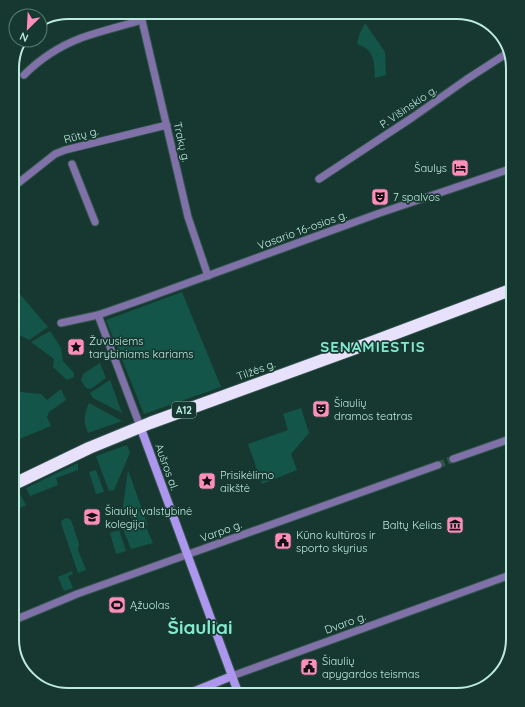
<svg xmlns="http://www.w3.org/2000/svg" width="525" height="707" viewBox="0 0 525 707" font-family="Quicksand,sans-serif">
  <rect width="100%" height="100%" fill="#173830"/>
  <g fill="#135548">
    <path d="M365,23L385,52L386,75L375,78C374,61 375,50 357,44L359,35Z"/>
    <path d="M12,286L19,293L48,327L29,340L12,331Z"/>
    <path d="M182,292L221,387L144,414L106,320Z"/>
    <path d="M50,331L61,348L63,361L74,373V377L67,380L53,367L54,359L31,342Z"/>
    <path d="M100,363L106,378L91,389L86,388L81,380L83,374Z"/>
    <path d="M110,380L122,413L93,398L90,393Z"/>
    <path d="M61,389L66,400L49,412L47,417L51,426L12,442V391L41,394L47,400Z"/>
    <path d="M89,403L122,421L88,433C83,421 84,415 89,403Z"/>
    <path d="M301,408L309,433L291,454L297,470L262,484L248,444L288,430L283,414Z"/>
    <path d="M127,445L130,453L114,490L109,491L96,456Z"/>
    <path d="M78,463V470L56,478L58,485L30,496L26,488Z"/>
    <path d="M96,470L104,492L96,494L89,472Z"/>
    <path d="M128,470L148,526L122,513Z"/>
    <path d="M19,492L26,505L12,512V496Z"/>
    <path d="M67,518L71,520L79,544L78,550L86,570L78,573L62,526L61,521L64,519Z"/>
    <path d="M123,520L147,529L153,543L131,549L120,521Z"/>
    <path d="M119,530L126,551L116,554L110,533Z"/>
    <path d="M72,571L73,574L68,576L73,588L64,591L58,577Z"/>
  </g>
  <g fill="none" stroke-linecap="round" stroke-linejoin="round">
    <path stroke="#30534a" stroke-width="7" stroke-dasharray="7 3.5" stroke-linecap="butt" d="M438,465L453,459"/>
    <defs>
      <g id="street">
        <path d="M140,12L188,217L208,276"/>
        <path d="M24,75C39,60 60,46 81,38C101,31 122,26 142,20"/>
        <path d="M72,164L95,222"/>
        <path d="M319,179L413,117L467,79L509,52"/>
        <path d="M12,188L55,154L65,150L167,125"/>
        <path d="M98,315L140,426"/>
        <path d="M61,323L98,315L141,300L377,214L513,168"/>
        <path d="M453,459L513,438"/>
        <path d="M12,621L77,594L438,465"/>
        <path d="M232,676L513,574"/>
      </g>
      <g id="secondary">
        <path d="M140,426L239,695"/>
        <path d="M185,695L232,676"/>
      </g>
      <path id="highway" d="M12,485L89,448L150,423L375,341L513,289"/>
    </defs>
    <use href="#street" stroke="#31554c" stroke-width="9"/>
    <use href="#secondary" stroke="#31554c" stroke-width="10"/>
    <use href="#highway" stroke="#31554c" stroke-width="14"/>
    <use href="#street" stroke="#8072a9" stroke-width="7"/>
    <use href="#secondary" stroke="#ad96ed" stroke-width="8"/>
    <use href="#highway" stroke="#e7e1fc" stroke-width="12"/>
  </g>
  <defs>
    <symbol id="hotel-square" viewBox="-11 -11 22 22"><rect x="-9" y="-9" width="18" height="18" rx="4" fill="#fe8ebb" stroke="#173830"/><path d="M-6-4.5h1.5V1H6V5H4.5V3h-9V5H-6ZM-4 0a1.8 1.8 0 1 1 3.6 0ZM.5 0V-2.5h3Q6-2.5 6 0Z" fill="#111"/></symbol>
    <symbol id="theatre-square" viewBox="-11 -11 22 22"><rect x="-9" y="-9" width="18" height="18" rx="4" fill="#fe8ebb" stroke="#173830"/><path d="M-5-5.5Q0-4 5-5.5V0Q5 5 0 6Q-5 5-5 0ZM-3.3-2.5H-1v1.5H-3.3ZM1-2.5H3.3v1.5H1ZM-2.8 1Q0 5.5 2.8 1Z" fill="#111"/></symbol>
    <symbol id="sight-square" viewBox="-11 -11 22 22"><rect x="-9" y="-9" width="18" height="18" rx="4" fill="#fe8ebb" stroke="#173830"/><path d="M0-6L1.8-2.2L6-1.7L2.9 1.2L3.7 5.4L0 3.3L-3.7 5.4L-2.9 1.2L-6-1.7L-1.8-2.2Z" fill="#111"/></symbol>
    <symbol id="university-square" viewBox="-11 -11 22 22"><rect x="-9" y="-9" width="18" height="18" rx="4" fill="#fe8ebb" stroke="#173830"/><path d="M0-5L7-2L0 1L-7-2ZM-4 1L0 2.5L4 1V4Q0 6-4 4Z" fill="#111"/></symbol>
    <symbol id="museum-square" viewBox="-11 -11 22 22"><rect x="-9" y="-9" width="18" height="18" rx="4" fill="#fe8ebb" stroke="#173830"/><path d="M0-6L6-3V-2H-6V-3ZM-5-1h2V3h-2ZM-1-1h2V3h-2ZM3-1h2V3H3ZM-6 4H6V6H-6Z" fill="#111"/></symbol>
    <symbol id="civic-square" viewBox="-11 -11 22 22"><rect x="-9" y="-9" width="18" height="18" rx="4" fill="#fe8ebb" stroke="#173830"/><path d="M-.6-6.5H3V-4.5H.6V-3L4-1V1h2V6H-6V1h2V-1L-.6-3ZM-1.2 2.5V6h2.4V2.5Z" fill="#111"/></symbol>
    <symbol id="stadium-square" viewBox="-11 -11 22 22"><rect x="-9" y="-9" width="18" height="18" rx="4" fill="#fe8ebb" stroke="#173830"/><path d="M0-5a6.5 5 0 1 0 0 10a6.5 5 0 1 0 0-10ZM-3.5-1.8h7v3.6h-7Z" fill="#111"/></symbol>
  </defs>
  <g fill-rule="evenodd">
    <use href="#hotel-square" x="450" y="158" width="20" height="20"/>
    <use href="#theatre-square" x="370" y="187" width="20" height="20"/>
    <use href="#sight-square" x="66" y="337" width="20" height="20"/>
    <use href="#theatre-square" x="311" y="399" width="20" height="20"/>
    <use href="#sight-square" x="197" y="471" width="20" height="20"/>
    <use href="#university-square" x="82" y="507" width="20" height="20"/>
    <use href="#museum-square" x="445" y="515" width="20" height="20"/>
    <use href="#civic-square" x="273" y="531" width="20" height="20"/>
    <use href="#stadium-square" x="107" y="595" width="20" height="20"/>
    <use href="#civic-square" x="299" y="657" width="20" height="20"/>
  </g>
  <g text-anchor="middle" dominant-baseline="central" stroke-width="3.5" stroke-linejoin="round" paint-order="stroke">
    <rect fill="#173830" stroke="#8ab5a9" stroke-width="1" x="172" y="402" width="24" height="16" rx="3"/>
    <g font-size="10" font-weight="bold" fill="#bcebdd">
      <text x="184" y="410">A12</text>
    </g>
    <g font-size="11" fill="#bcebdd" stroke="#173830">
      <text transform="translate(408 107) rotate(-34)">P. Višinskio g.</text>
      <text transform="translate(81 135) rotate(-15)">Rūtų g.</text>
      <text transform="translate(182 142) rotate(77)">Trakų g.</text>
      <text transform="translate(302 230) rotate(-20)">Vasario 16-osios g.</text>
      <text transform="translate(256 370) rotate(-20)">Tilžės g.</text>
      <text transform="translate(167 467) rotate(70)">Aušros al.</text>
      <text transform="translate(221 531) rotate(-20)">Varpo g.</text>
      <text transform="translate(345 623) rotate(-20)">Dvaro g.</text>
    </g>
    <g font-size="11" fill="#bcebdd" stroke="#173830" text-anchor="start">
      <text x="447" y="168" text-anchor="end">Šaulys</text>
      <text x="393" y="197">7 spalvos</text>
      <text x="89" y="341">Žuvusiems<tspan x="89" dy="13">tarybiniams kariams</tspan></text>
      <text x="334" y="403">Šiaulių<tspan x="334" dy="13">dramos teatras</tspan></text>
      <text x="220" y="475">Prisikėlimo<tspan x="220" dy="13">aikštė</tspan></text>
      <text x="105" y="511">Šiaulių valstybinė<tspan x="105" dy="13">kolegija</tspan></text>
      <text x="442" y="525" text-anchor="end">Baltų Kelias</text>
      <text x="296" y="535">Kūno kultūros ir<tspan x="296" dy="13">sporto skyrius</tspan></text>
      <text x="130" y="605">Ąžuolas</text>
      <text x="322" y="661">Šiaulių<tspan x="322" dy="13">apygardos teismas</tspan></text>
    </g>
    <g font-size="15" font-weight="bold" letter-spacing="1" fill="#83e9cf" stroke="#173830">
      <text x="373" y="346">SENAMIESTIS</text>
    </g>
    <g font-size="19" font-weight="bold" fill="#83e9cf" stroke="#173830">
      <text x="200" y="627">Šiauliai</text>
    </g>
  </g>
  <path d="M0 0H525V707H0ZM68 19H457A49 49 0 0 1 506 68V639A49 49 0 0 1 457 688H68A49 49 0 0 1 19 639V68A49 49 0 0 1 68 19Z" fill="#173830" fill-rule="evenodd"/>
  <path fill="none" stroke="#bcebdd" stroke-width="2" d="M68 19H457A49 49 0 0 1 506 68V639A49 49 0 0 1 457 688H68A49 49 0 0 1 19 639V68A49 49 0 0 1 68 19Z"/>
  <g transform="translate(28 28) rotate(204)"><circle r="19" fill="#173830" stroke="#598075"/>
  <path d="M0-3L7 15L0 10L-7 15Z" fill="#fe8ebb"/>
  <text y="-6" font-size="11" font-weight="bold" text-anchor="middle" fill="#bcebdd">N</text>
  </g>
</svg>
